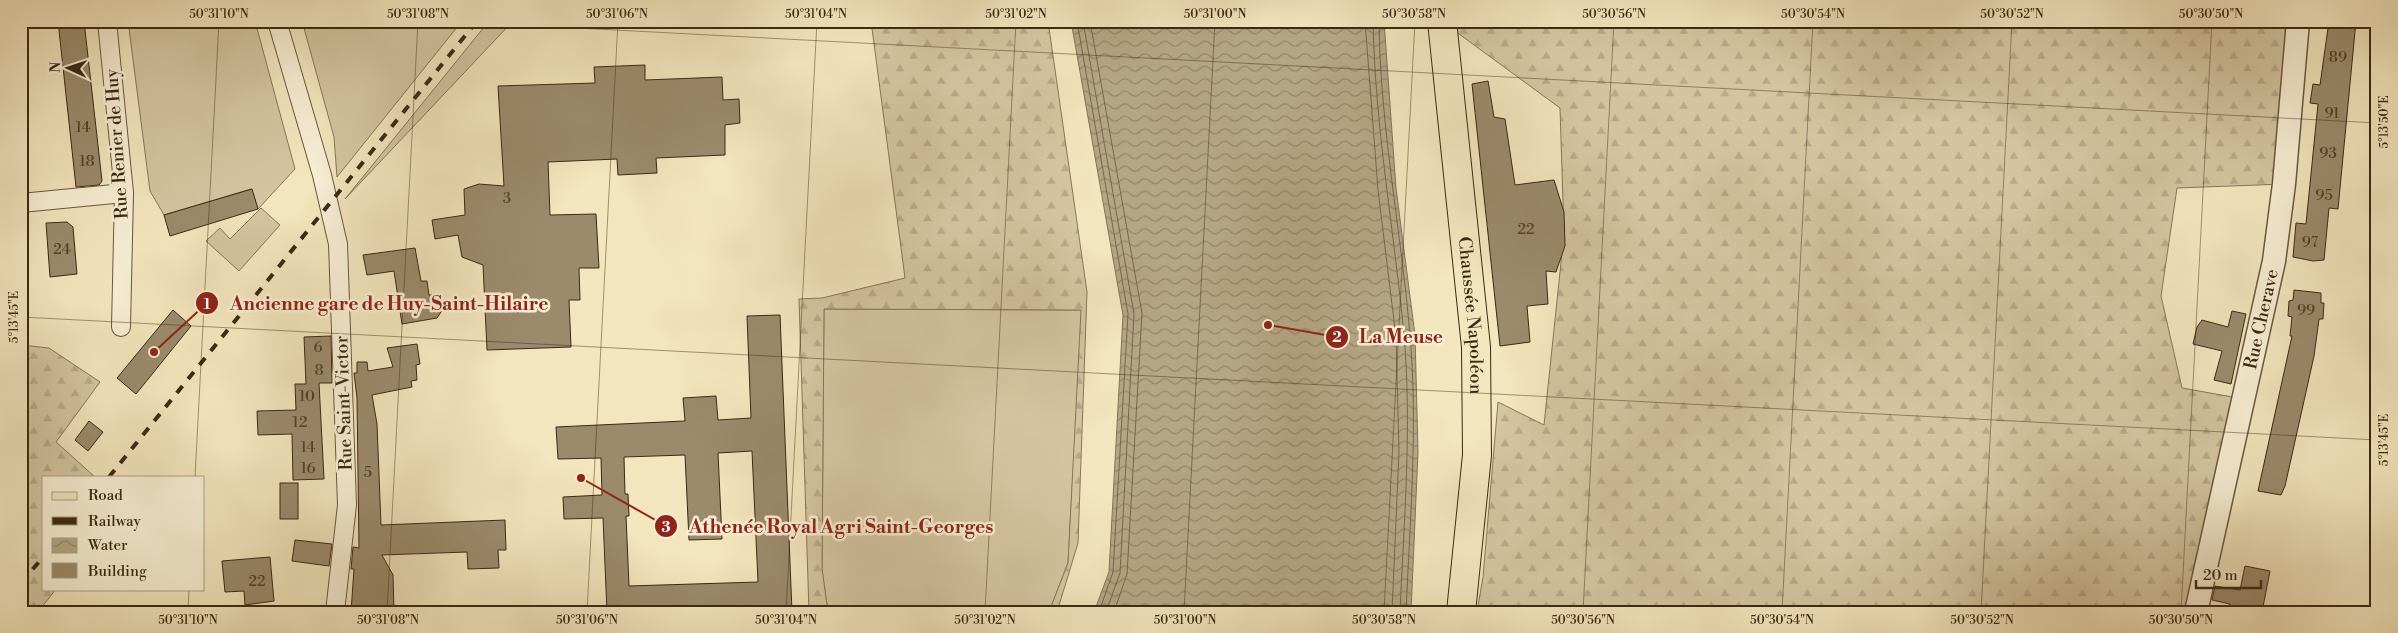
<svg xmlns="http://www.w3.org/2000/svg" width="2398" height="633" viewBox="0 0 2398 633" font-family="'Libre Bodoni',serif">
  <defs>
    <pattern id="forest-firs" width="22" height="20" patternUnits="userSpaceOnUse" patternTransform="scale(1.25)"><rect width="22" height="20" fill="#d4c5a0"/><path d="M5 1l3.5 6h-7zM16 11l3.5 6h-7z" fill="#b7a989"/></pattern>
    <pattern id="water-waves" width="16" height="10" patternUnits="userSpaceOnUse" patternTransform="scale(1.25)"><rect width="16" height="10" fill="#b4a584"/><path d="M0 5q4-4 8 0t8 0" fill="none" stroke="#94866b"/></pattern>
  </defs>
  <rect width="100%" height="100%" fill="#f3e5bd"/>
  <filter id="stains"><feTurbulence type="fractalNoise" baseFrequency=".004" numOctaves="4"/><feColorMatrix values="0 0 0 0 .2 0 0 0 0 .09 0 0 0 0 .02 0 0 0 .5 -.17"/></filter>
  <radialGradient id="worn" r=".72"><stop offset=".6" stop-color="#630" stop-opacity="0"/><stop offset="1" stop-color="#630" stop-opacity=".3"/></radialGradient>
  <g fill="#d4c5a0" stroke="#88765a">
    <path d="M128,21H255L295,169L258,209L251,189L164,215L150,191Z"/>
    <path d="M302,21H462L337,177L334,137Z"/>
    <path d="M489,21H513L345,199Z"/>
    <path d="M261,208L280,225L239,271L206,241L220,228L230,239Z"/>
    <path d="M824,309L1082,310L1068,563L1049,612H828L822,569Z"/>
  </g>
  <g fill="url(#forest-firs)" stroke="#88765a">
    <path d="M871,21H1048L1087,292L1078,543L1057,612H1049L1068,563L1081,310L824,309L822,569L828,612H809L799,299L822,298L905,278Z"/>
    <path d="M1455,21H2298L2284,184L2177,188L2161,296L2182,388L2244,399L2196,612H1477L1483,577L1498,402L1544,425L1564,234L1560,108L1455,31Z"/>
    <path d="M21,345L49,348L100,382L56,442L95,477H44V589H56L38,612H21Z"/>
  </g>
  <path fill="url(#water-waves)" stroke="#847357" d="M1071,21H1384L1396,188L1415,335L1418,452L1411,612H1094L1109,572L1123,315Z"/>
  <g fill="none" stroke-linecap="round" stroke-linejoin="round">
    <g stroke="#78664c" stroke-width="1">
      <path d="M1077,21L1128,314L1113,572L1099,612"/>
      <path d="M1083,21L1134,314L1120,573L1106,612"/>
      <path d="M1090,21L1142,313L1127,574L1114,612"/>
      <path d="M1365,21L1378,190L1396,337L1399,452L1392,612"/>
      <path d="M1373,21C1375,127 1394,230 1404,335C1412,425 1404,521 1400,612"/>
      <path d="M1379,21C1380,126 1401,230 1410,335C1418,426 1410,520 1406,612"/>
    </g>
  </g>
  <g fill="#9b8a6c" stroke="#3b2814" fill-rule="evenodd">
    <path d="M58,21H84L102,181L99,185L76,187Z"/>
    <path d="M2329,21H2356L2338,209L2329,208L2324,260L2313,261L2293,257L2296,223L2306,224L2318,104L2310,103L2313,84L2320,85Z"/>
    <path d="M645,65V80L722,77L723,100L739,99L740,123L725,125V155L656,158L657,173L618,175L617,159L548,162L550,215L596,214L599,268H579L580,300H569L571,347L487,350L483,265L462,257L458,235L435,239L432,220L465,215L464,189L479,184L504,186L498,86L595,83L594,67Z"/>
    <path d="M1488,81L1494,117L1505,119L1515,185L1554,180L1564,212L1565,246L1556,272L1546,271L1548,304L1527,306L1530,342L1500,346L1472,84Z"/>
    <path d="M252,189L258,209L170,236L164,215Z"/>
    <path d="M67,222L73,227L77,274L50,277L46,223Z"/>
    <path d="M415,248L421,281H427L429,295H436L441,312L437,318L402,324L394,271L367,275L363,255Z"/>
    <path d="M2294,290L2321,293V303H2324L2323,319H2319L2314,356L2285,486L2281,495L2258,491L2292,336H2290L2292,317L2288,316L2289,301L2293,300Z"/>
    <path d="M173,310L191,326L136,394L117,378Z"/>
    <path d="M2232,311L2246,314L2231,384L2214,380L2222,351L2193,344L2197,327L2202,320L2228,327Z"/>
    <path d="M780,315L792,612H607L603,518L564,519L563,497L602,495L601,458L558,459L556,427L685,421L683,398L716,396L718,420L751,418L747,316ZM752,451L758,582L629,586L626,516H629L628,494H625L624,457L685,455L689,540L722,539L718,453Z"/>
    <path d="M331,336L332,383H319L324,479L293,480L292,434L258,435L257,411L296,410L295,384H306L304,337Z"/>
    <path d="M417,344L420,364L416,365L417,380L411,381L412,387L372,395L377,424L381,525L505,520L506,550H498L499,568L468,569L467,552L382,555L393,575L394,612H351L354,569H351L353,547L359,548L357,398L354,373H357V362H367L368,371L393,367L387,348Z"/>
    <path d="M89,421L103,432L88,451L75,440Z"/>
    <rect x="280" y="483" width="18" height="36"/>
    <path d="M295,540L332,544L329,566L292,561Z"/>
    <path d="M270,557L274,601L245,605L244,591L225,592L222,561Z"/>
    <path d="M2245,566L2270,571L2262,612H2228L2230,604L2212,600L2215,586L2240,590Z"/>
  </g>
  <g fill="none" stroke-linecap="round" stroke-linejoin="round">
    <defs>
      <g id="minor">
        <path d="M107,21L124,193L121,327"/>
        <path d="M277,21L322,175L338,244L347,505L335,612"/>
        <path d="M21,203L124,193"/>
      </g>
      <g id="tertiary">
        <path id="s1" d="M2196,612L2274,261L2284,184L2298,21"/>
      </g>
      <g id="primary">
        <path id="s2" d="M1442,21L1476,347L1477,455L1461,612"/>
      </g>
    </defs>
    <use href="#minor" stroke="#69573e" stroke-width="20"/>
    <use href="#tertiary" stroke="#69573e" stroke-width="25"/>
    <use href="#primary" stroke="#3b2814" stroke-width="30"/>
    <use href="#minor" stroke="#f7eed4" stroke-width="18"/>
    <use href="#tertiary" stroke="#f7eed4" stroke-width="22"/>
    <use href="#primary" stroke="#f3e5bd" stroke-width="28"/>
    <g stroke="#3b2814" stroke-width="4" stroke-dasharray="9 9" stroke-linecap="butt">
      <path d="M109,477L477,21"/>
      <path d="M21,583L44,556"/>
    </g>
  </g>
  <path fill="none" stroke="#3b2814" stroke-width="1" stroke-opacity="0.45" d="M444,21L2377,123M21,317L2377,440M195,477L219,21M188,612L189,589M387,612L418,21M587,612L618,21M786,612L817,21M985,612L1016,21M1184,612L1215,21M1384,612L1415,21M1583,612L1614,21M1782,612L1813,21M1981,612L2012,21M2181,612L2212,21"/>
  <g text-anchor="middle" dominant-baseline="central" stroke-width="5" stroke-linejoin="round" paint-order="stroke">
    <g font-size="15" fill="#53402a">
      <text x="2338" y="57">89</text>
      <text x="2332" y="113">91</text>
      <text x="83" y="127">14</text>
      <text x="2328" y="153">93</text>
      <text x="87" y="161">18</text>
      <text x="2324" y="195">95</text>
      <text x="507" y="198">3</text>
      <text x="1526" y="229">22</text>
      <text x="2310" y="242">97</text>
      <text x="62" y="249">24</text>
      <text x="2306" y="310">99</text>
      <text x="318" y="347">6</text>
      <text x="319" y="370">8</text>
      <text x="307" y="396">10</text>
      <text x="300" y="422">12</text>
      <text x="308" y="447">14</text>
      <text x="308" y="468">16</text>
      <text x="368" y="472">5</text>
      <text x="257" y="581">22</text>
    </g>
    <g font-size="18" fill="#3b2814" stroke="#f7eed4">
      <text transform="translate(117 144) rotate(-94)">Rue Renier de Huy</text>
      <text stroke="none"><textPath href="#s2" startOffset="296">Chaussée Napoléon</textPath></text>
      <text stroke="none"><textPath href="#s1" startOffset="300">Rue Cherave</textPath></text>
      <text transform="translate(344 403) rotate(-92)">Rue Saint-Victor</text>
    </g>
  </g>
  <path fill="none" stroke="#8f2418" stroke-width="2" d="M154 352L207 303M1268 325L1337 337M581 478L666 526"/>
  <g fill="#8f2418" stroke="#f7eed4" stroke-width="2">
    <circle cx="154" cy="352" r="5"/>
    <circle cx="1268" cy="325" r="5"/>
    <circle cx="581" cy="478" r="5"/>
    <circle cx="207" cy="303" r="12"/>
    <circle cx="1337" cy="337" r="12"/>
    <circle cx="666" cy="526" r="12"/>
  </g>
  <g font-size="15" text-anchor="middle" font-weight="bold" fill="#fff">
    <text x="207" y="309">1</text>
    <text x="1337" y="342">2</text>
    <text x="666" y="532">3</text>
  </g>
  <g font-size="19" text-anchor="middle" font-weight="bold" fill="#8f2418" stroke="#f7eed4" stroke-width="5" stroke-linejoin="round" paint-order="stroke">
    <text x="389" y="310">Ancienne gare de Huy-Saint-Hilaire</text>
    <text x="1401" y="343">La Meuse</text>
    <text x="841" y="533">Athenée Royal Agri Saint-Georges</text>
  </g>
  <rect width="2398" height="633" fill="none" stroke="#f3e5bd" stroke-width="55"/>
  <rect x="42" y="476" width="162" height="115" fill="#f7eed4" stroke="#ac9f87"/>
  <rect x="52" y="492" width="25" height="8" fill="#f3e5bd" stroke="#ac9f87"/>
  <text x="88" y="500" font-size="15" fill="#3b2814">Road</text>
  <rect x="52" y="517" width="25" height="8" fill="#3b2814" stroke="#ac9f87"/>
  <text x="88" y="526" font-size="15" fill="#3b2814">Railway</text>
  <rect x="52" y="538" width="25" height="15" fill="url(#water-waves)" stroke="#ac9f87"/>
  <text x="88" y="550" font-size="15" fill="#3b2814">Water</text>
  <rect x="52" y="563" width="25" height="15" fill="#9b8a6c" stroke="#ac9f87"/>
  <text x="88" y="576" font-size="15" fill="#3b2814">Building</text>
  <g transform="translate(68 68) rotate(273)" stroke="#f7eed4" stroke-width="4" paint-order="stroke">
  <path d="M0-4L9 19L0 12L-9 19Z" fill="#3b2814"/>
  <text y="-8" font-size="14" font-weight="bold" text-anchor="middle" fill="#3b2814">N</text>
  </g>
  <path d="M2196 580v8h65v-8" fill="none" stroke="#3b2814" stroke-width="2.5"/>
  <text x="2203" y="580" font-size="15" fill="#3b2814" stroke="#f7eed4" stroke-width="4" paint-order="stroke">20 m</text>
  <rect x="28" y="28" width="2342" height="578" fill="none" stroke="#3b2814" stroke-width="2"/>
  <g font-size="12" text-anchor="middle" fill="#3b2814">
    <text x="219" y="18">50°31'10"N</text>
    <text x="418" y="18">50°31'08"N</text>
    <text x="617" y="18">50°31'06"N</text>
    <text x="816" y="18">50°31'04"N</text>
    <text x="1016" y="18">50°31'02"N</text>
    <text x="1215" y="18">50°31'00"N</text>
    <text x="1414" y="18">50°30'58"N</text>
    <text x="1614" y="18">50°30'56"N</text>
    <text x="1813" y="18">50°30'54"N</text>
    <text x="2012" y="18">50°30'52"N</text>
    <text x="2211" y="18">50°30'50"N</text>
    <text transform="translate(2384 122) rotate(-90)" y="4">5°13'50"E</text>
    <text transform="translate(14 317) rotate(-90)" y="4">5°13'45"E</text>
    <text transform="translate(2384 440) rotate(-90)" y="4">5°13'45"E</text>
    <text x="188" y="624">50°31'10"N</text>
    <text x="388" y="624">50°31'08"N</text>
    <text x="587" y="624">50°31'06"N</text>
    <text x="786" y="624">50°31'04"N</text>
    <text x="985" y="624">50°31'02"N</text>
    <text x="1185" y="624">50°31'00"N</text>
    <text x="1384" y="624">50°30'58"N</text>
    <text x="1583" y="624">50°30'56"N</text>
    <text x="1782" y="624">50°30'54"N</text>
    <text x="1982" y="624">50°30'52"N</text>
    <text x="2181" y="624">50°30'50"N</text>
  </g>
  <rect width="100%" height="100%" filter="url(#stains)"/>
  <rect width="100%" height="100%" fill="url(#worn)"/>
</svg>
